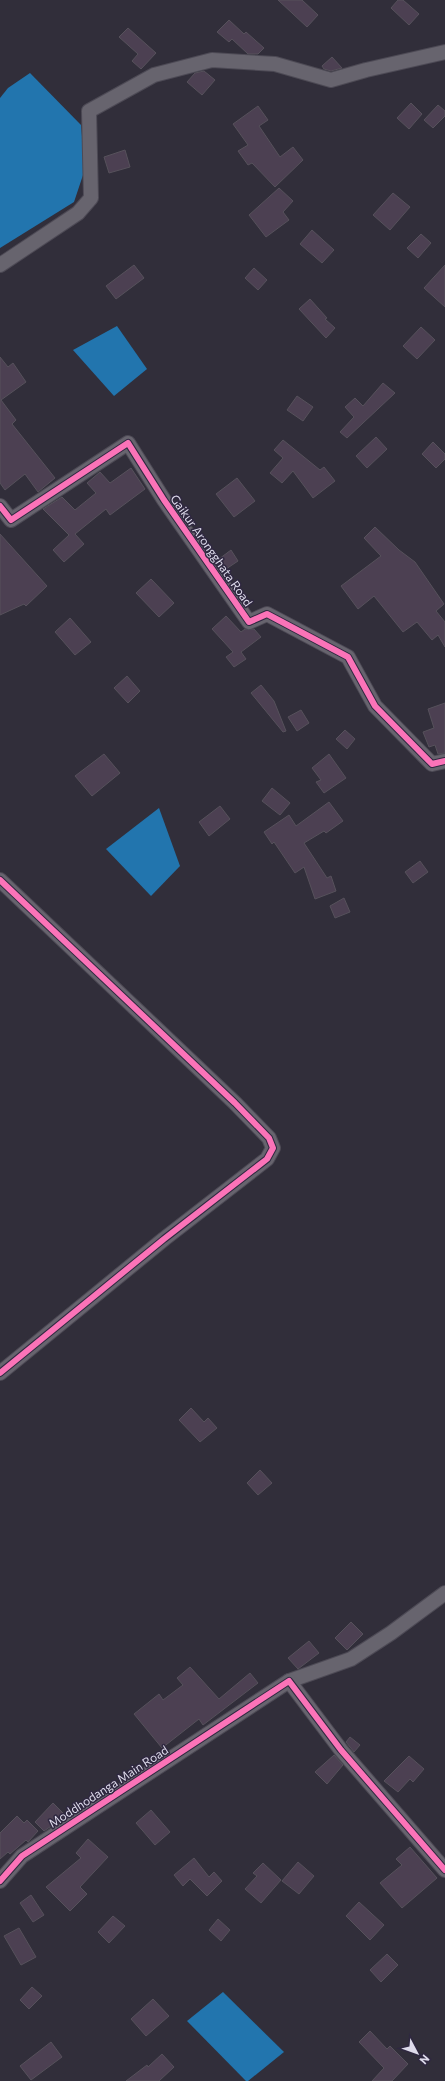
<svg xmlns="http://www.w3.org/2000/svg" width="445" height="2081" viewBox="0 0 445 2081" font-family="Commissioner,sans-serif">
  <rect width="100%" height="100%" fill="#312e3a"/>
  <g fill="#2275ae">
    <path d="M30,73L81,125L85,169L74,202L0,248V98L8,88Z"/>
    <path d="M117,326L147,369L114,396L73,350Z"/>
    <path d="M159,808L180,866L151,896L106,849Z"/>
    <path d="M223,1992L284,2052L248,2081H246L187,2021Z"/>
  </g>
  <g fill="#4c4052" stroke="#56515b">
    <path d="M278,0H302L318,15L307,27Z"/>
    <path d="M398,0H403L419,14L409,25L391,8Z"/>
    <path d="M229,20L244,34L246,32L264,48L258,54H248L232,39L229,42L217,32Z"/>
    <path d="M128,28L156,53L141,69L132,61L138,54L119,37Z"/>
    <path d="M332,57L342,68L331,71L324,69L322,66Z"/>
    <path d="M204,71L215,80L202,95L187,82L195,73Z"/>
    <path d="M411,103L422,114L409,129L397,118Z"/>
    <path d="M438,105L445,111V116L433,128L424,120Z"/>
    <path d="M258,106L268,120L259,126L280,157L293,147L303,160L275,187L252,163L248,165L238,151L248,145L233,124Z"/>
    <path d="M125,150L130,167L109,173L104,157Z"/>
    <path d="M279,188L293,201L283,212L289,220L266,237L249,215Z"/>
    <path d="M393,193L410,207L390,230L373,215Z"/>
    <path d="M312,230L334,250L322,263L300,244Z"/>
    <path d="M421,234L431,243L418,258L407,248Z"/>
    <path d="M134,265L144,278L116,299L106,286Z"/>
    <path d="M445,265V307L424,288Z"/>
    <path d="M254,268L267,280L258,290L245,278Z"/>
    <path d="M310,299L327,318L325,319L335,328L326,338L299,309Z"/>
    <path d="M421,327L435,340L417,359L403,346Z"/>
    <path d="M0,357L8,367L13,363L26,382L1,400L16,420L12,424L55,478L38,492L25,474L5,490L0,483Z"/>
    <path d="M383,383L395,393L347,438L340,432L354,417L345,407L355,398L363,406Z"/>
    <path d="M297,396L313,407L303,421L287,410Z"/>
    <path d="M376,437L387,449L367,468L356,456Z"/>
    <path d="M283,440L320,470L324,467L335,481L313,498L293,471L282,483L270,473L283,458L274,450Z"/>
    <path d="M433,442L445,454V459L436,468L422,454Z"/>
    <path d="M131,468L145,489L110,515L106,509L75,534L84,544L64,562L53,550L69,535L43,509L62,497L75,510L96,493L87,483L100,472L110,483Z"/>
    <path d="M237,478L255,501L234,517L216,494Z"/>
    <path d="M375,527L399,550L415,562L444,604L436,611L445,622V647L438,635L432,640L417,622L403,632L374,596L358,609L341,586L381,556L364,538Z"/>
    <path d="M0,534L47,586L26,606L24,604L0,615Z"/>
    <path d="M231,550L238,561L226,569L219,559Z"/>
    <path d="M151,579L174,603L159,617L136,593Z"/>
    <path d="M226,616L241,632L245,629H254L261,637L241,652L246,659L234,667L226,657L233,652L212,629Z"/>
    <path d="M70,618L91,642L75,655L55,632Z"/>
    <path d="M127,676L140,691L128,703L114,688Z"/>
    <path d="M261,685L274,701L286,731L283,732L251,693Z"/>
    <path d="M445,703V753L438,754L435,745L429,747L423,732L434,728L428,709Z"/>
    <path d="M301,710L309,723L297,731L288,717Z"/>
    <path d="M345,730L355,739L347,749L336,739Z"/>
    <path d="M104,754L120,773L92,796L75,776Z"/>
    <path d="M329,754L346,778L324,793L316,782L321,780L312,768Z"/>
    <path d="M272,788L290,803L280,815L262,801Z"/>
    <path d="M329,802L343,821L326,833L324,831L304,843L327,878L331,876L336,891L315,899L304,867L295,873L274,842L272,844L264,832L289,815L296,826Z"/>
    <path d="M220,806L230,819L209,836L199,822Z"/>
    <path d="M420,861L428,872L413,883L405,872Z"/>
    <path d="M344,898L350,912L335,918L330,906Z"/>
    <path d="M191,1408L204,1422L208,1418L217,1428L200,1442L179,1420Z"/>
    <path d="M260,1470L272,1483L258,1495L247,1483Z"/>
    <path d="M351,1622L363,1634L347,1650L335,1638Z"/>
    <path d="M309,1641L319,1653L298,1669L288,1658Z"/>
    <path d="M190,1667L219,1699L250,1673L258,1683L203,1725L199,1719L162,1748L134,1714L159,1694L163,1700L183,1685L177,1678Z"/>
    <path d="M350,1737L360,1745L354,1752L346,1742Z"/>
    <path d="M334,1755L343,1765L327,1784L315,1772Z"/>
    <path d="M409,1756L424,1769L413,1782L410,1779L398,1792L384,1781Z"/>
    <path d="M53,1803L66,1816L44,1831L35,1822Z"/>
    <path d="M151,1810L170,1832L155,1845L136,1823Z"/>
    <path d="M17,1816L24,1823L27,1820L38,1831L28,1842L26,1840L10,1854L8,1852L0,1859V1833Z"/>
    <path d="M88,1839L108,1857L80,1887L87,1894L70,1911L46,1887L81,1858L76,1853Z"/>
    <path d="M410,1847L437,1878L402,1908L380,1883L402,1865L396,1859Z"/>
    <path d="M194,1858L209,1877L214,1872L222,1881L207,1896L190,1879L183,1886L174,1875Z"/>
    <path d="M298,1862L314,1876L299,1894L282,1881Z"/>
    <path d="M263,1863L281,1880L261,1903L245,1889L257,1876L253,1873Z"/>
    <path d="M31,1895L44,1915L33,1922L20,1903Z"/>
    <path d="M359,1902L384,1925L370,1940L346,1916Z"/>
    <path d="M113,1916L125,1926L109,1943L98,1932Z"/>
    <path d="M218,1919L230,1930L221,1941L209,1930Z"/>
    <path d="M19,1928L36,1957L21,1965L4,1936Z"/>
    <path d="M387,1954L398,1965L381,1982L370,1970Z"/>
    <path d="M32,1987L42,1996L29,2009L20,2000Z"/>
    <path d="M153,1999L169,2016L146,2036L131,2019Z"/>
    <path d="M370,2031L387,2049L390,2046L408,2064L392,2081H372L384,2068L359,2042Z"/>
    <path d="M51,2042L62,2057L31,2080L20,2066Z"/>
    <path d="M162,2054L174,2067L159,2081H126L147,2065L148,2067Z"/>
  </g>
  <g fill="none" stroke-linecap="round" stroke-linejoin="round">
    <defs>
      <g id="minor">
        <path d="M0,265L78,213L91,198L89,111L154,75L212,60L275,64L331,80L366,70L445,52"/>
        <path d="M0,506L11,520L128,443L164,500L249,622L267,614L348,657L375,706L432,764L445,761"/>
        <path d="M0,880L235,1103L269,1138L273,1148L267,1159L164,1239L0,1373"/>
        <path d="M289,1681L351,1659L391,1633L445,1593"/>
        <path d="M0,1881L22,1856L289,1681L341,1750L445,1870"/>
      </g>
    </defs>
    <use href="#minor" stroke="#4d4a55" stroke-width="16"/>
    <use href="#minor" stroke="#67646e" stroke-width="14"/>
    <defs>
      <g id="cycleway">
        <path d="M0,506L11,520L128,443L164,500L249,622L267,614L348,657L375,706L432,764L445,761"/>
        <path d="M0,880L235,1103L269,1138L273,1148L267,1159L164,1239L0,1373"/>
        <path d="M0,1881L22,1856L289,1681L341,1750L445,1870"/>
      </g>
    </defs>
    <use href="#cycleway" stroke="#2f2840" stroke-width="8"/>
    <use href="#cycleway" stroke="#fb73b8" stroke-width="6"/>
  </g>
  <g text-anchor="middle" dominant-baseline="central" stroke-width="3" stroke-linejoin="round" paint-order="stroke">
    <g font-size="12" fill="#dedbeb" stroke="#2f2840">
      <text transform="translate(212 550) rotate(55)">Gaikur Arongghata Road</text>
      <text transform="translate(108 1786) rotate(-33)">Moddhodanga Main Road</text>
    </g>
  </g>
  <g transform="translate(417 2053) rotate(131)" stroke="#2f2840" stroke-width="3" paint-order="stroke">
  <path d="M0-3L7 15L0 10L-7 15Z" fill="#dedbeb"/>
  <text y="-6" font-size="11" font-weight="bold" text-anchor="middle" fill="#dedbeb">N</text>
  </g>
</svg>
